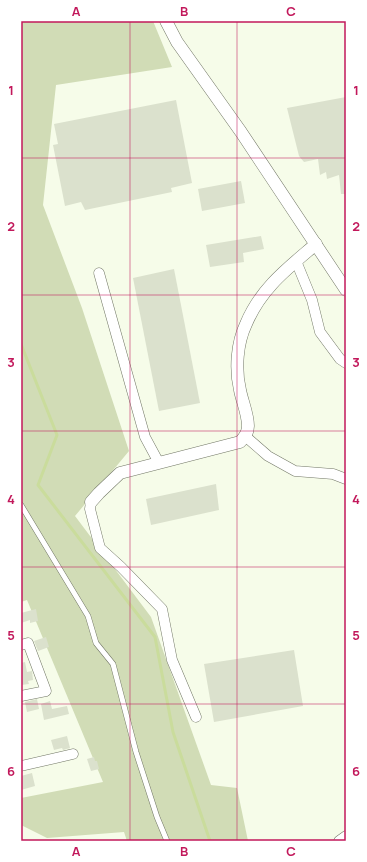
<svg xmlns="http://www.w3.org/2000/svg" width="367" height="862" viewBox="0 0 367 862" font-family="Manrope,sans-serif">
  <rect width="100%" height="100%" fill="#f6fce9"/>
  <path fill="#d1dcb6" d="M21,21H153L172,67L56,85L43,205L82,308L129,451L75,516L151,617L211,785L237,788L248,841H127L124,832L47,838L21,825V798L103,782L27,600L21,602Z"/>
  <g fill="none" stroke-linecap="round" stroke-linejoin="round">
    <path stroke="#cadc9c" stroke-width="3" d="M21,344L57,435L38,485L155,637L173,732L210,841"/>
  </g>
  <g fill="#dbe1cd">
    <path d="M346,97V194H341L339,175L327,179L326,172L320,175L318,159L304,162L299,156L287,108Z"/>
    <path d="M176,100L192,183L171,188L172,192L85,210L81,202L65,206L53,145L58,144L54,124Z"/>
    <path d="M241,181L245,203L202,211L198,189Z"/>
    <path d="M261,236L264,249L243,253L244,262L210,267L206,245Z"/>
    <path d="M174,269L200,403L159,411L133,278Z"/>
    <path d="M216,484L219,510L151,525L146,499Z"/>
    <path d="M36,609L38,621L30,623V620L21,623V613Z"/>
    <path d="M46,637L49,647L38,651L34,641Z"/>
    <path d="M294,650L303,706L214,722L204,664Z"/>
    <path d="M25,662L27,672L32,671L33,680L28,681L29,684L21,685V663Z"/>
    <path d="M37,699L39,709L27,712L25,702Z"/>
    <path d="M50,701L52,709L67,706L69,714L44,720L41,704Z"/>
    <path d="M67,736L70,748L63,750L62,748L54,750L51,740Z"/>
    <path d="M94,757L95,761H97L99,769L91,771L87,759Z"/>
    <path d="M32,773L35,786L21,790V776Z"/>
  </g>
  <g fill="none" stroke-linecap="round" stroke-linejoin="round">
    <defs>
      <path id="service" d="M21,505L88,616L96,643L113,664L136,752L157,817L167,841"/>
      <g id="minor">
        <path d="M296,261L312,300L320,332L340,359L346,363"/>
        <path d="M99,273L145,437L159,463"/>
        <path d="M245,436L268,456L295,471L333,474L346,479"/>
        <path d="M91,502L90,509L100,548L121,567L162,609L172,660L196,717"/>
        <path d="M21,645L28,643L46,691L21,696"/>
        <path d="M21,766L73,754"/>
        <path d="M339,841L346,836"/>
      </g>
      <g id="tertiary">
        <path d="M166,21L177,42L241,132L346,290"/>
        <path d="M91,502L99,493L120,473L240,442C245,437 248,433 248,426C248,414 242,401 240,390C235,369 237,343 246,324C261,288 288,268 316,244"/>
      </g>
    </defs>
    <use href="#service" stroke="#727766" stroke-width="6"/>
    <use href="#minor" stroke="#727766" stroke-width="11"/>
    <use href="#tertiary" stroke="#727766" stroke-width="13"/>
    <use href="#service" stroke="#fff" stroke-width="5"/>
    <use href="#minor" stroke="#fff" stroke-width="10"/>
    <use href="#tertiary" stroke="#fff" stroke-width="12"/>
  </g>
  <path fill="none" stroke="#c2185b" stroke-width="1" stroke-opacity="0.55" d="M130,21V841M237,21V841M21,158H346M21,295H346M21,431H346M21,567H346M21,704H346"/>
  <rect width="367" height="862" fill="none" stroke="#ffffff" stroke-width="44"/>
  <rect x="22" y="22" width="323" height="818" fill="none" stroke="#c2185b" stroke-width="1.5"/>
  <g font-size="13" text-anchor="middle" font-weight="bold" fill="#c2185b">
    <text x="76" y="16">A</text>
    <text x="184" y="16">B</text>
    <text x="291" y="16">C</text>
    <text x="11" y="95">1</text>
    <text x="356" y="95">1</text>
    <text x="11" y="231">2</text>
    <text x="356" y="231">2</text>
    <text x="11" y="367">3</text>
    <text x="356" y="367">3</text>
    <text x="11" y="504">4</text>
    <text x="356" y="504">4</text>
    <text x="11" y="640">5</text>
    <text x="356" y="640">5</text>
    <text x="11" y="776">6</text>
    <text x="356" y="776">6</text>
    <text x="76" y="856">A</text>
    <text x="184" y="856">B</text>
    <text x="291" y="856">C</text>
  </g>
</svg>
